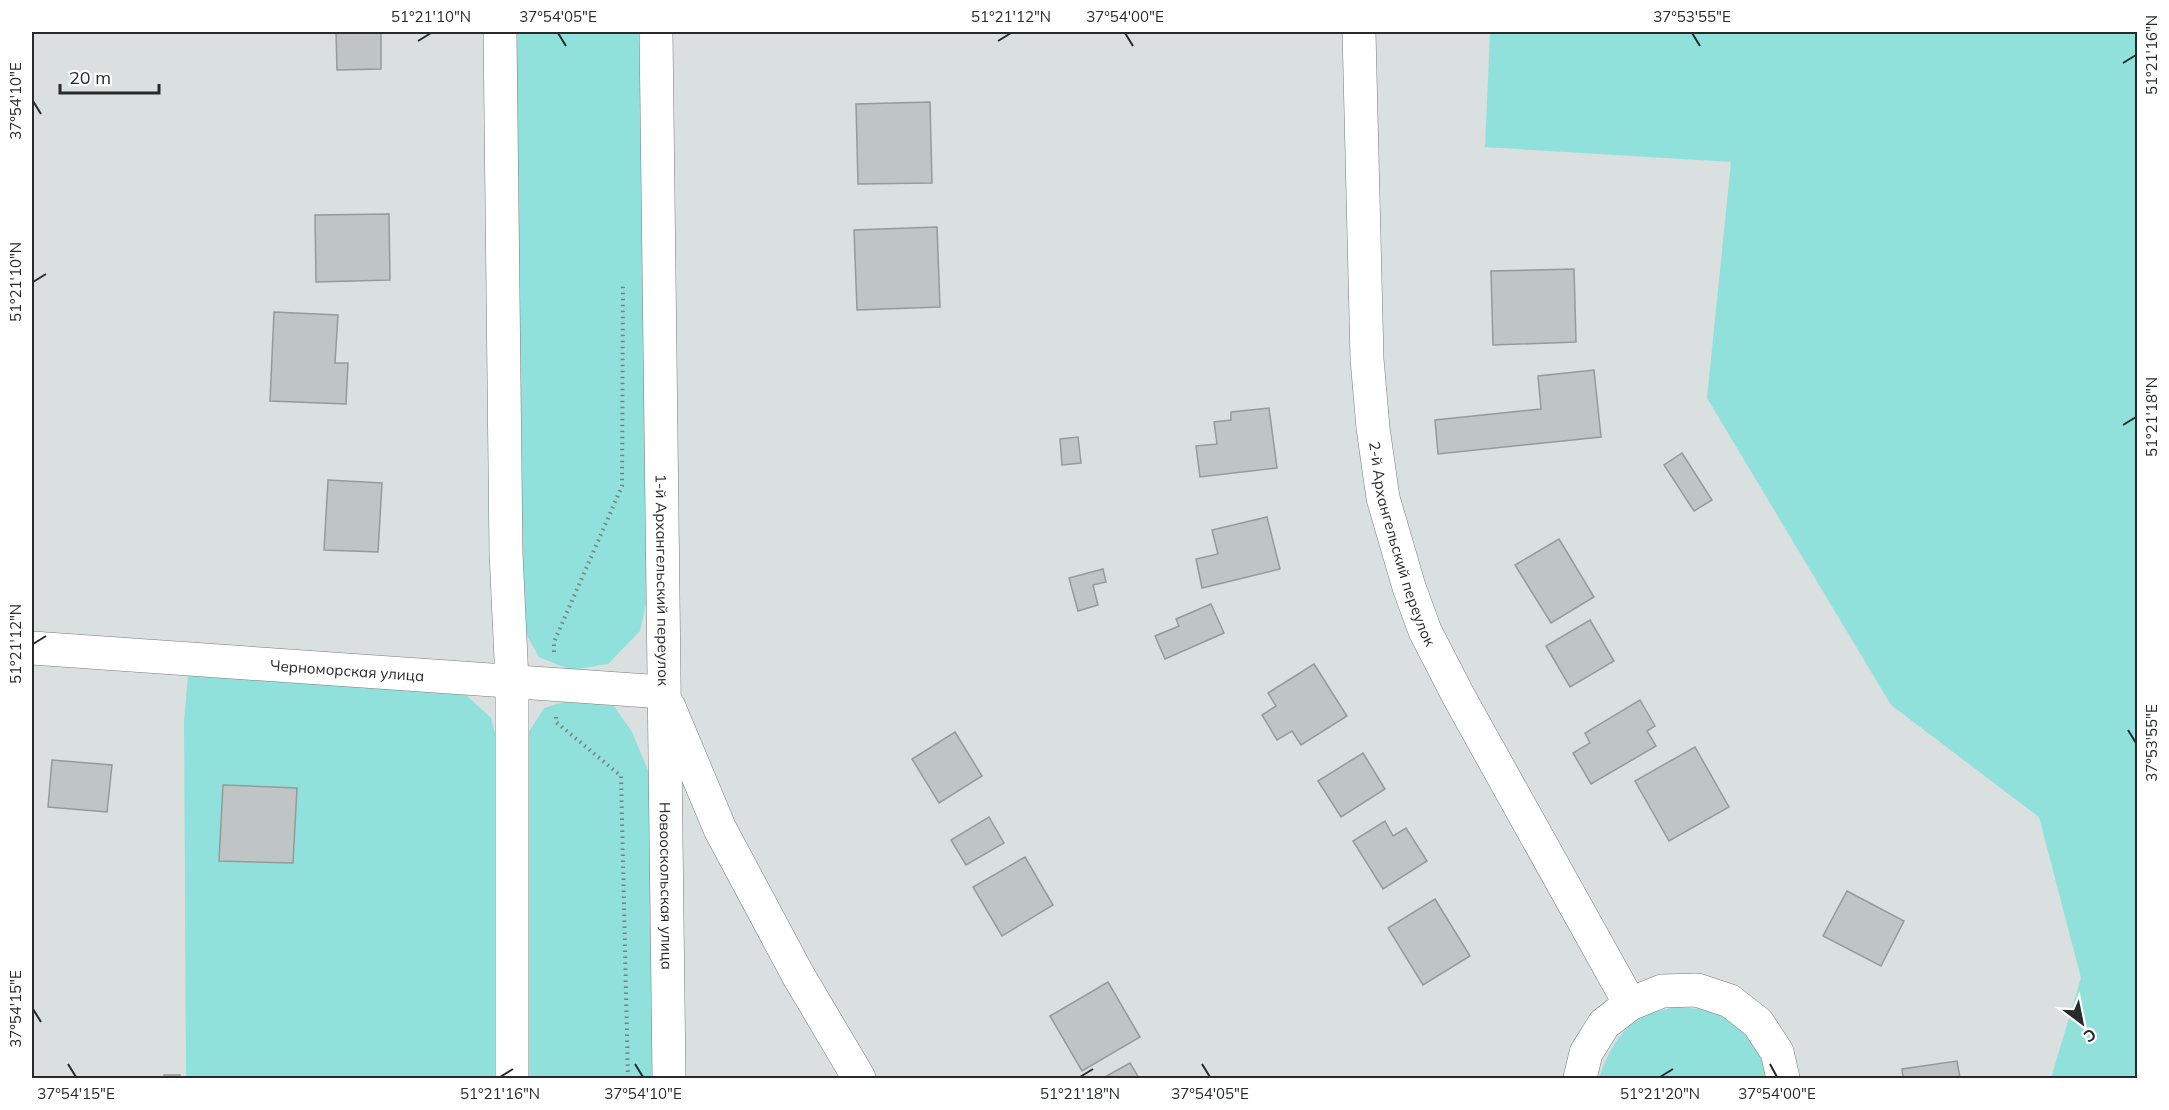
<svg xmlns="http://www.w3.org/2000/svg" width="2169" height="1110" viewBox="0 0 2169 1110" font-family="Mulish,sans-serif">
  <rect width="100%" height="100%" fill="#d9e0df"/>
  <g fill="#90e1dc">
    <path d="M513,32H639L649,591L640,631L608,664L571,670L539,657L517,618Z"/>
    <path d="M1490,32H2137V1078H2051L2081,978L2039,817L1891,705L1707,398L1731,162L1485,147Z"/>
    <path d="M188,675L464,693L491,718L497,741V1078H186L184,722Z"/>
    <path d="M570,700L614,706L632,732L652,780L655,1078H526L527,735L544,708Z"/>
    <path d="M1676,1007C1685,1008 1695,1008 1704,1010C1735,1017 1763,1047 1766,1078H1599C1608,1052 1621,1026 1649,1014C1657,1011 1667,1009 1676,1007Z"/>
  </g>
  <g fill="#bec5c4" stroke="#949b9a" stroke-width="1.5">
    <path d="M336,32H381V69L337,70Z"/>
    <path d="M930,102L932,183L858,184L856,104Z"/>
    <path d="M389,214L390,280L316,282L315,215Z"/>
    <path d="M937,227L940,307L857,310L854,230Z"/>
    <path d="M1574,269L1576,342L1493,345L1491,271Z"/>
    <path d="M274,312L338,315L335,363H348L346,404L270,401Z"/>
    <path d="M1594,370L1601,437L1438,454L1435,420L1541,409L1538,376Z"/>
    <path d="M1269,408L1277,468L1200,477L1196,446L1217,444L1214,422L1231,420V412Z"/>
    <path d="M1078,437L1081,463L1062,465L1060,439Z"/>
    <path d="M1682,453L1712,500L1694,511L1664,465Z"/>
    <path d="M328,480L382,483L378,552L324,550Z"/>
    <path d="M1267,517L1280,569L1202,588L1196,559L1218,554L1212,530Z"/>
    <path d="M1559,539L1594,597L1551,623L1515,565Z"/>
    <path d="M1103,569L1106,582L1093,585L1098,605L1078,611L1069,578Z"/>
    <path d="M1211,604L1224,633L1165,659L1155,636L1179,626L1176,619Z"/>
    <path d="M1590,620L1614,661L1570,687L1546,646Z"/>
    <path d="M1314,664L1347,716L1301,745L1292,731L1277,740L1262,715L1276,706L1268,693Z"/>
    <path d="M1640,700L1655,726L1647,731L1656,746L1591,784L1573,753L1590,743L1585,733Z"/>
    <path d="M955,732L982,776L939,803L912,759Z"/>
    <path d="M1695,747L1729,807L1669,841L1635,781Z"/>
    <path d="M1363,753L1385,789L1341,817L1318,781Z"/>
    <path d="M52,760L112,765L107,812L48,807Z"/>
    <path d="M223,785L297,788L293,863L219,861Z"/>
    <path d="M989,817L1004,843L966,865L951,840Z"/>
    <path d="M1385,821L1393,836L1406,828L1427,861L1383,889L1353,841Z"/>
    <path d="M1025,857L1053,905L1002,936L973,887Z"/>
    <path d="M1847,891L1904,921L1881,966L1823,936Z"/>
    <path d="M1435,899L1470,956L1423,985L1388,928Z"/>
    <path d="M1108,982L1140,1037L1082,1071L1050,1016Z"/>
    <path d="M1957,1061L1960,1078H1903L1902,1069Z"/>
    <path d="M1130,1063L1139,1078H1103Z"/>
    <rect x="164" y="1075" width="16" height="3"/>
  </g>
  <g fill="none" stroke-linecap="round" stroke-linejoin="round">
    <defs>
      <g id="minor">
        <path d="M500,32L506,553L512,681V1078"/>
        <path id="s1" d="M1359,32L1367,359L1373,428L1383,498L1409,587L1425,631L1459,697L1630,1004"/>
        <path id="s2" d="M32,648L663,692"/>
        <path d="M1580,1078L1586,1053L1604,1024L1630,1004L1662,991L1697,990L1730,1001L1758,1023L1777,1052L1783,1078"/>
      </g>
      <g id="tertiary">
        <path id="s3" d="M656,32L669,1078"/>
        <path d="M669,707L720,829L798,975L859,1078"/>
      </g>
    </defs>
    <use href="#minor" stroke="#767c7b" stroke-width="34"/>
    <use href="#tertiary" stroke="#767c7b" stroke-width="34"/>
    <g stroke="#7b7f7f" stroke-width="4" stroke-dasharray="1.5 4.5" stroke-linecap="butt">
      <path d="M554,652V642L622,486L623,284"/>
      <path d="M556,717V722L621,776L628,1078"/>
    </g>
    <use href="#minor" stroke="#fff" stroke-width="33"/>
    <use href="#tertiary" stroke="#fff" stroke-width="33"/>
  </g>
  <path fill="none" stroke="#282a2a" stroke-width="2" d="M558,33L566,46M1125,33L1133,46M1692,33L1700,46M418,41L431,33M998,41L1011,33M2123,63L2136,55M33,101L41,114M33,282L46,274M2123,425L2136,417M33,644L46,636M2128,730L2136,743M33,1009L41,1022M68,1064L76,1077M635,1064L643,1077M1202,1064L1210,1077M1770,1064L1777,1077M500,1077L513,1069M1080,1077L1093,1069M1660,1077L1673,1069"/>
  <g text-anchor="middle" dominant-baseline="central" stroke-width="5" stroke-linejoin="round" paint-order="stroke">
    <g font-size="15" fill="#282a2a" stroke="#fff">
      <text stroke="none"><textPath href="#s1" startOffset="516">2-й Архангельский переулок</textPath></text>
      <text stroke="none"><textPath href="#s3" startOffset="548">1-й Архангельский переулок</textPath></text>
      <text stroke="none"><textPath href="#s2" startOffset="316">Черноморская улица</textPath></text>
      <text stroke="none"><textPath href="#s3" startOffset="854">Новооскольская улица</textPath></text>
    </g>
  </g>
  <rect width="2169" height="1110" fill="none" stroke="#ffffff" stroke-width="66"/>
  <g transform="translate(2082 1023) rotate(148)" stroke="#ffffff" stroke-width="4.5" paint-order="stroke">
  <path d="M0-4.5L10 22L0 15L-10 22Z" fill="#282a2a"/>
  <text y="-9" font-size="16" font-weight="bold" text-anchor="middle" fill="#282a2a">С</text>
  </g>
  <path d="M60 84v9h99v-9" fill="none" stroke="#282a2a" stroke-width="3"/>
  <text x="69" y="84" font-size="18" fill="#282a2a" stroke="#ffffff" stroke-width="4.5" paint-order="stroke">20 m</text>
  <rect x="33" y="33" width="2103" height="1044" fill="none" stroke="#282a2a" stroke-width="2"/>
  <g font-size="15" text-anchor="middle" fill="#282a2a">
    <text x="431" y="22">51°21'10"N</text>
    <text x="558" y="22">37°54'05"E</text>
    <text x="1011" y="22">51°21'12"N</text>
    <text x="1125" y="22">37°54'00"E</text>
    <text x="1692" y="22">37°53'55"E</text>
    <text transform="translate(2152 55) rotate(-90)" y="5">51°21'16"N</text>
    <text transform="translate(16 101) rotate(-90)" y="5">37°54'10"E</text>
    <text transform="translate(16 282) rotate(-90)" y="5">51°21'10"N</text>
    <text transform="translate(2152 417) rotate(-90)" y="5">51°21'18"N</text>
    <text transform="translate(16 644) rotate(-90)" y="5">51°21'12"N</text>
    <text transform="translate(2152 743) rotate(-90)" y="5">37°53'55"E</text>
    <text transform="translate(16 1009) rotate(-90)" y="5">37°54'15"E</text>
    <text x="76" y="1099">37°54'15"E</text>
    <text x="500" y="1099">51°21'16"N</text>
    <text x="643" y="1099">37°54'10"E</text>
    <text x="1080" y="1099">51°21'18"N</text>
    <text x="1210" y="1099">37°54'05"E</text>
    <text x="1660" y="1099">51°21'20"N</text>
    <text x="1777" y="1099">37°54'00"E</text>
  </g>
</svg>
